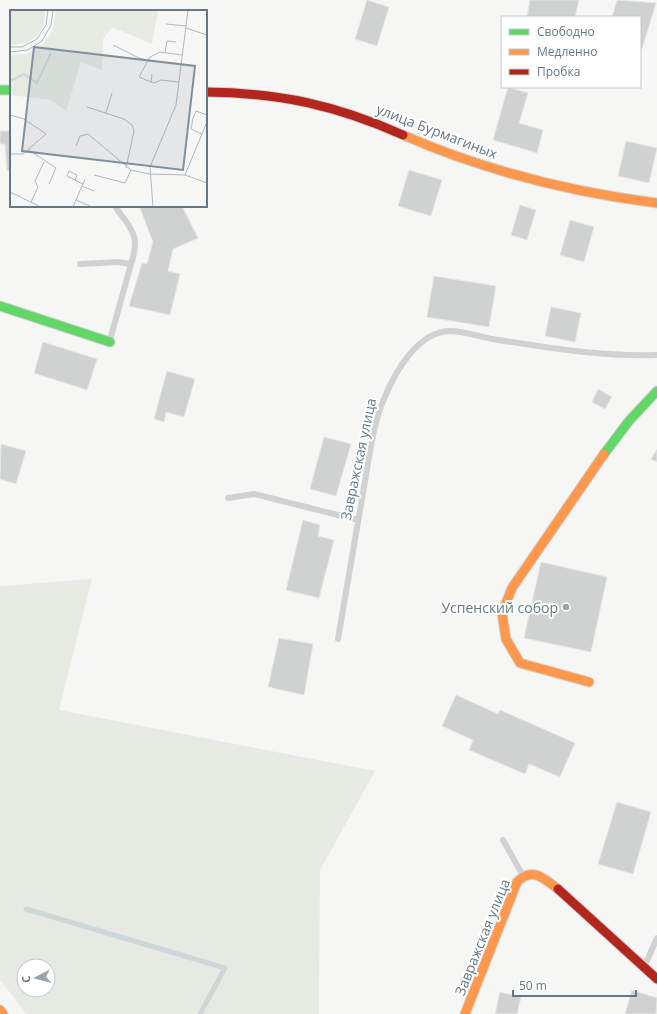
<svg xmlns="http://www.w3.org/2000/svg" width="657" height="1014" viewBox="0 0 657 1014" font-family="'Open Sans',sans-serif">
  <rect width="100%" height="100%" fill="#f6f6f5"/>
  <path fill="#e6eae3" fill-rule="evenodd" d="M92,579L59,710L375,771L320,870L319,1014H27L0,980V586ZM24,966H48V990H24Z"/>
  <g fill="none" stroke-linecap="round" stroke-linejoin="round">
    <path stroke="#ced6d9" stroke-width="5" d="M26,909L225,968L200,1014"/>
  </g>
  <g fill="#d0d1d1" stroke="#e6e6e4">
    <path d="M367,0L389,7L377,46L355,39Z"/>
    <path d="M530,0H579L575,17H527Z"/>
    <path d="M617,0L656,3L642,49L640,48V17H612Z"/>
    <path d="M508,87L528,93L519,123L543,130L537,153L493,140Z"/>
    <path d="M0,131H11V171H7L5,144H0Z"/>
    <path d="M626,141L657,148L649,183L618,176Z"/>
    <path d="M409,170L442,180L431,216L398,206Z"/>
    <path d="M520,205L536,210L527,240L511,235Z"/>
    <path d="M147,206H182L198,238L173,249L168,271L180,274L170,315L129,306L142,263L147,264L153,242L140,208Z"/>
    <path d="M570,220L594,227L584,262L560,255Z"/>
    <path d="M434,276L496,286L489,327L427,317Z"/>
    <path d="M551,307L581,313L575,342L545,336Z"/>
    <path d="M43,342L97,359L87,390L34,373Z"/>
    <path d="M167,371L195,379L184,417L166,412L164,422L154,419Z"/>
    <path d="M598,389L612,397L605,409L592,402Z"/>
    <path d="M324,437L351,444L336,496L310,489Z"/>
    <path d="M1,444L26,451L16,484L0,479Z"/>
    <path d="M657,449V462L651,459Z"/>
    <path d="M303,520L320,525L318,536L334,540L319,598L286,590Z"/>
    <path d="M541,562L607,577L591,652L524,638Z"/>
    <path d="M279,638L313,644L304,695L268,687Z"/>
    <path d="M456,695L498,714L500,710L575,743L560,777L529,764L525,774L469,750L473,740L442,726Z"/>
    <path d="M617,802L651,812L633,874L598,864Z"/>
    <path d="M632,990L657,998L656,1014H625Z"/>
    <path d="M500,992L521,997L517,1014H495Z"/>
  </g>
  <g fill="none" stroke-linecap="round" stroke-linejoin="round">
    <defs>
      <g id="fast">
        <path d="M0,90H11"/>
        <path d="M0,306L110,342"/>
        <path d="M604,454L629,421L657,391"/>
      </g>
      <g id="slow">
        <path d="M403,135C483,170 570,192 657,203"/>
        <path d="M589,682L520,663L506,639L502,613L512,588L604,454"/>
        <path d="M0,1010L3,1014"/>
        <path d="M465,1014L517,882C533,866 544,879 558,889"/>
      </g>
      <g id="jam">
        <path d="M206,92C280,93 336,105 403,135"/>
        <path d="M558,889L657,979"/>
      </g>
    </defs>
    <use href="#fast" stroke="#d3d4d5" stroke-width="11"/>
    <use href="#slow" stroke="#d3d4d5" stroke-width="11"/>
    <use href="#jam" stroke="#d3d4d5" stroke-width="11"/>
    <g stroke="#d0d1d2" stroke-width="6">
      <path d="M80,264L118,262L131,264C141,234 131,230 115,206"/>
      <path d="M110,340L131,264"/>
      <path d="M228,498L254,494L358,520"/>
      <path d="M338,639C347,587 356,534 365,481C370,454 373,424 384,399C395,372 417,332 450,331C465,331 483,338 498,340C550,348 604,357 657,355"/>
      <path d="M503,840L522,874"/>
      <path d="M645,965L657,938"/>
    </g>
    <use href="#fast" stroke="#63d668" stroke-width="9"/>
    <use href="#slow" stroke="#ff974d" stroke-width="9"/>
    <use href="#jam" stroke="#b3261e" stroke-width="9"/>
  </g>
  <circle fill="#97a4ae" stroke="#fff" stroke-width="1.5" cx="566" cy="607" r="4"/>
  <g text-anchor="middle" dominant-baseline="central" stroke-width="4" stroke-linejoin="round" paint-order="stroke">
    <g font-size="14" fill="#647887" stroke="#fff">
      <text transform="translate(437 131) rotate(21)">улица Бурмагиных</text>
      <text transform="translate(358 459) rotate(-78)">Завражская улица</text>
      <text transform="translate(482 937) rotate(-68)">Завражская улица</text>
    </g>
    <g font-size="14" fill="#647887" stroke="#fff" text-anchor="end">
      <text x="558" y="607">Успенский собор</text>
    </g>
  </g>
  <g transform="translate(10 10)">
    <rect width="197" height="197" fill="#f6f6f5"/>
    <path d="M0,0H35L34,15L26,27L16,33L0,35ZM46,0H148L142,34L102,17L93,29L92,60L71,52L56,101L41,90L0,85V45L17,44L33,34L43,20Z" fill="#e6eae3"/>
    <path fill="none" stroke="#ced6d9" stroke-width="2" d="M0,71L14,64L27,73L41,43"/>
    <path fill="none" stroke="#afb9bf" stroke-width="1" d="M156,14L176,16M176,18L197,25M103,35L129,48L137,50M0,37H12L27,29L36,15L38,0M0,42L18,40L32,31L41,15L43,0M155,43L157,31L166,32M142,64L141,72L144,73L151,70L169,72M141,72L129,67L140,47L150,42L172,45M77,97L114,109L122,115L124,121L116,158M96,103L102,83M0,105L14,109L36,124L13,144H0M192,124L181,119L183,108L186,101L197,105M66,136L70,126L78,124L121,160L139,164L175,165L197,112M19,140L46,158L39,174M84,165L115,173L121,160M175,165L197,173M65,170L67,165L59,161L57,166L73,174M72,176L84,181M0,182L31,197M66,190L82,197M21,192L28,177L25,171L34,152M63,197L75,169M143,197L140,157L166,95L178,0"/>
    <path fill="#80909c" fill-opacity="0.15" stroke="#80909c" stroke-width="2" d="M24,37L185,56L173,160L12,141Z"/>
    <rect width="197" height="197" fill="none" stroke="#647887" stroke-width="2"/>
  </g>
  <rect x="501" y="16" width="140" height="72" fill="#ffffff" stroke="#c1c9cf"/>
  <rect x="509" y="29" width="20" height="6" fill="#63d668" stroke="#c1c9cf"/>
  <text x="537" y="36" font-size="12" fill="#647887">Свободно</text>
  <rect x="509" y="49" width="20" height="6" fill="#ff974d" stroke="#c1c9cf"/>
  <text x="537" y="56" font-size="12" fill="#647887">Медленно</text>
  <rect x="509" y="69" width="20" height="6" fill="#b3261e" stroke="#c1c9cf"/>
  <text x="537" y="76" font-size="12" fill="#647887">Пробка</text>
  <g transform="translate(36 978) rotate(263)"><circle r="19" fill="#ffffff" stroke="#c1c9cf"/>
  <path d="M0-3L7 15L0 10L-7 15Z" fill="#97a4ae"/>
  <text y="-6" font-size="11" font-weight="bold" text-anchor="middle" fill="#647887">С</text>
  </g>
  <path d="M513 990v6h123v-6" fill="none" stroke="#647887" stroke-width="2"/>
  <text x="519" y="990" font-size="12" fill="#647887" stroke="#ffffff" stroke-width="3" paint-order="stroke">50 m</text>
</svg>
